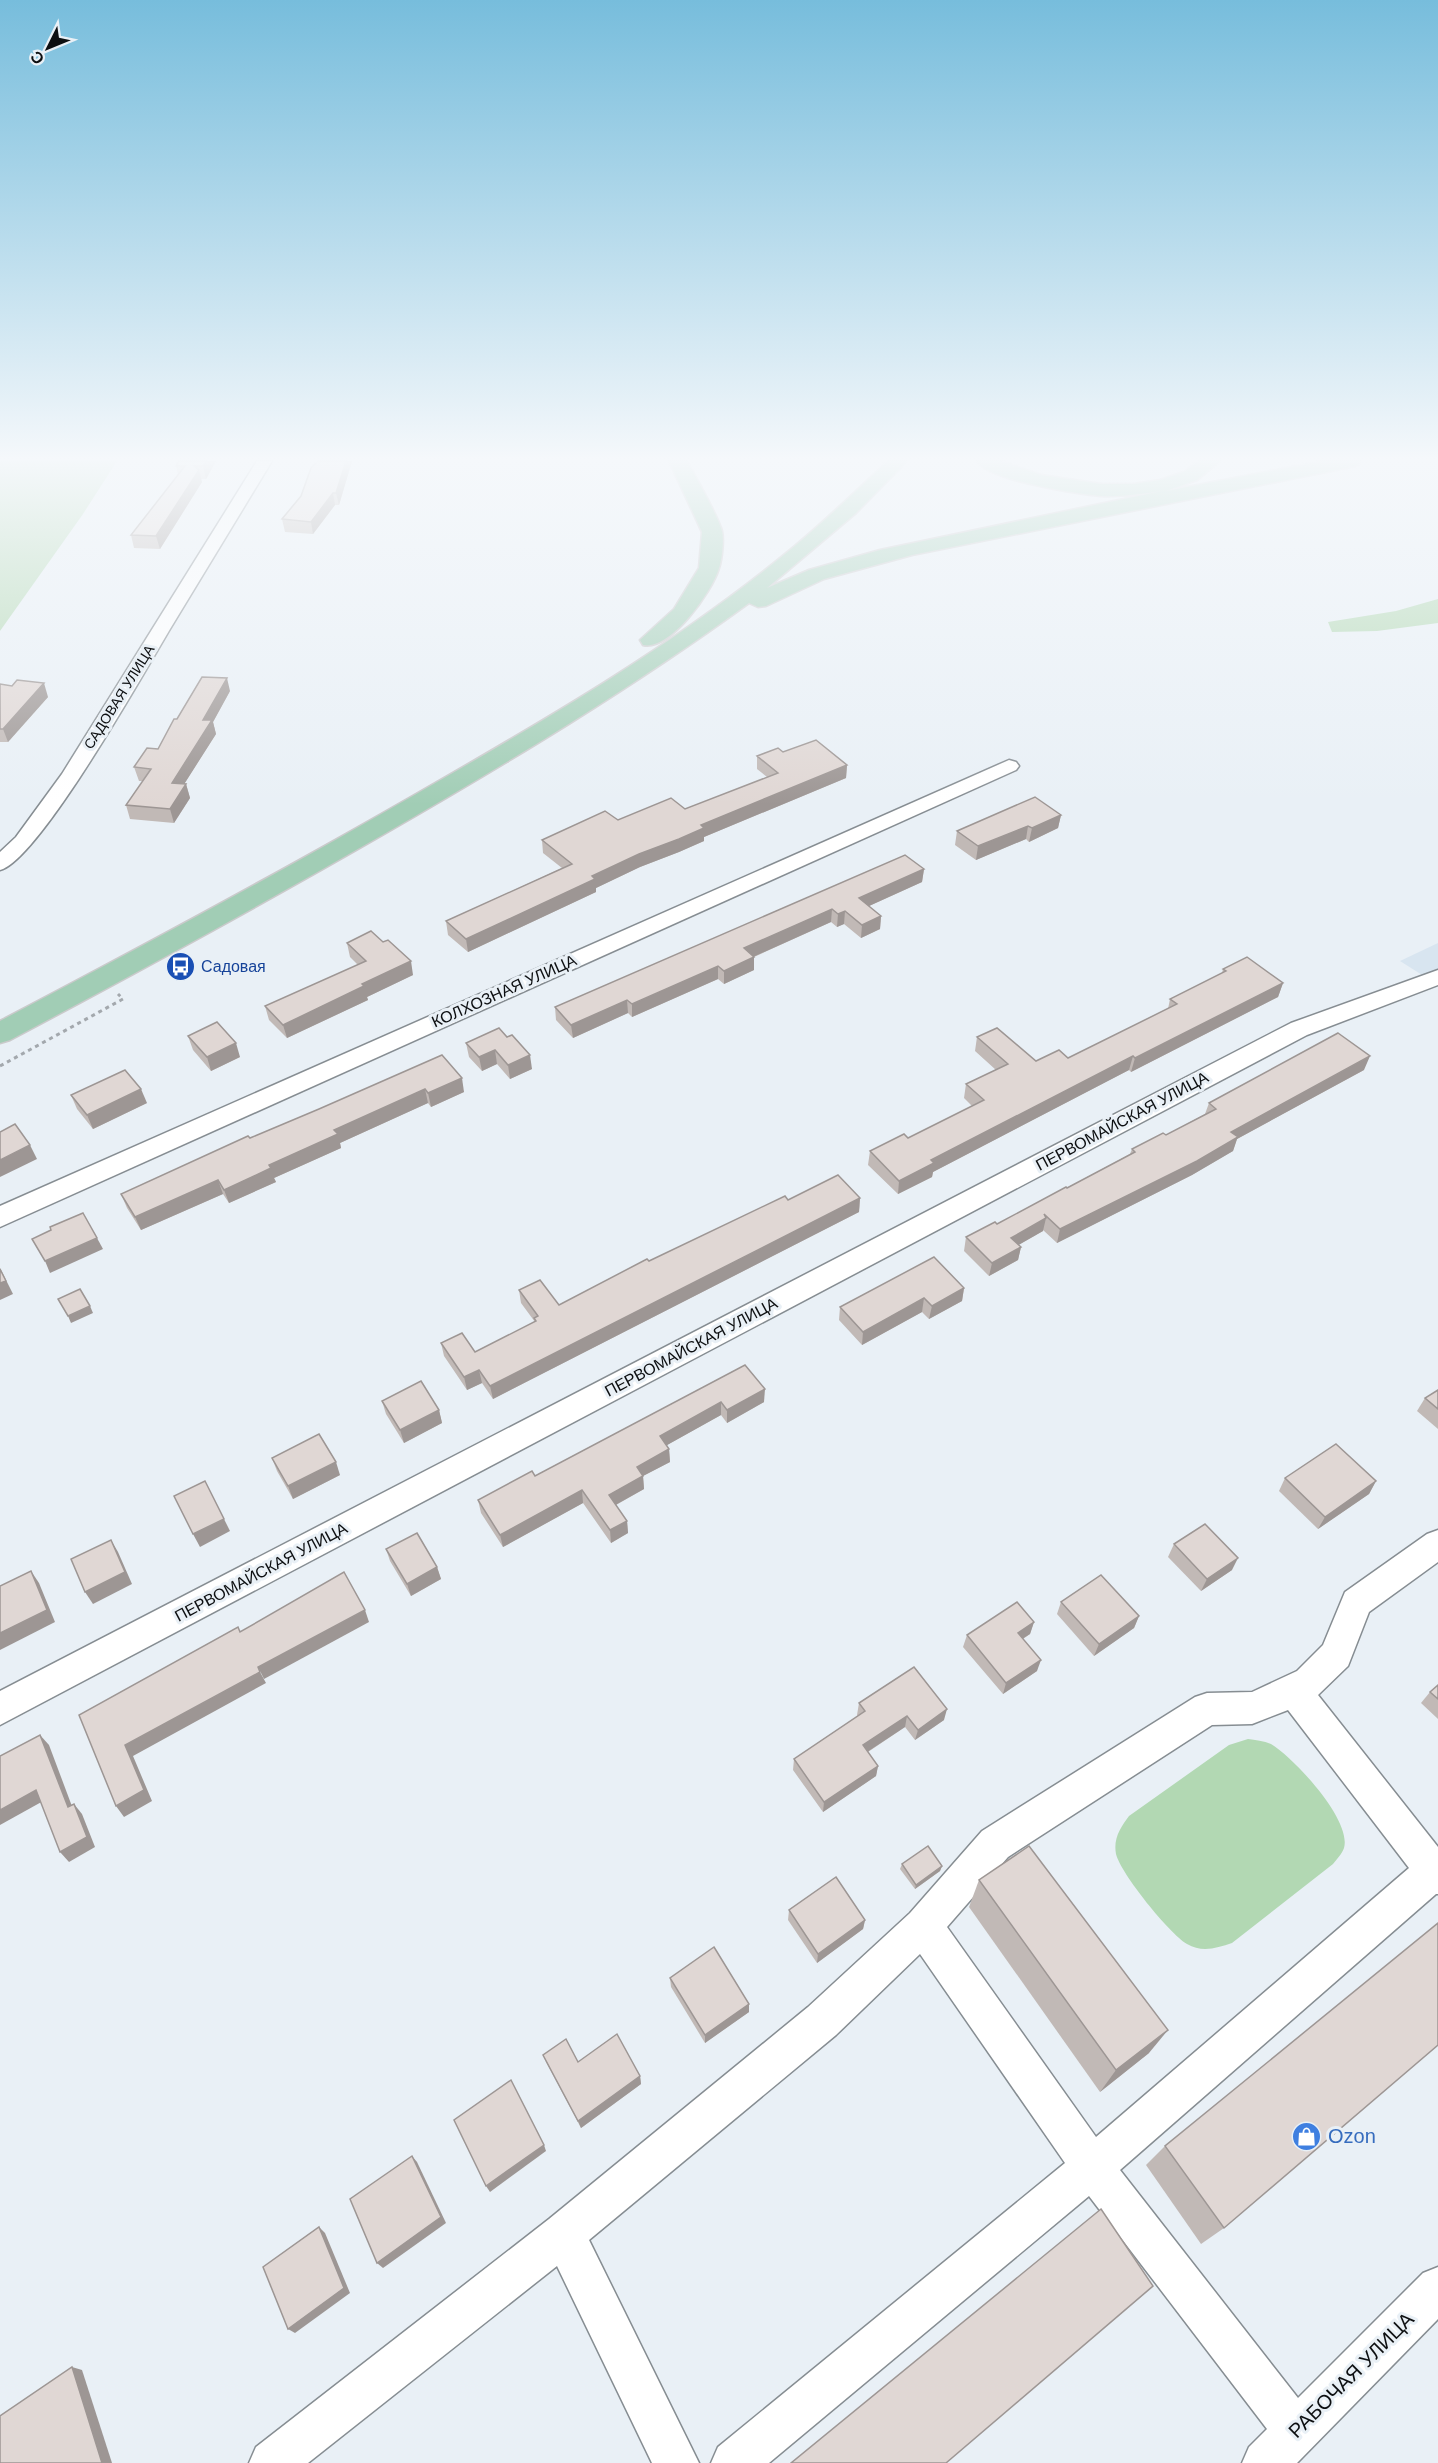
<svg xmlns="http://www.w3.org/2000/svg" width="1438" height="2463" viewBox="0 0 1438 2463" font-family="Arial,sans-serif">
  <rect width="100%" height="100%" fill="#e9f0f6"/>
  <path fill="#d8e5f0" d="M1438,943V985L1400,961Z"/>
  <g fill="#b2d8b3">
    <path d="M0,461H117L83,514L0,631Z"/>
    <path d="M1438,599V623L1377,631L1332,632L1328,622L1396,611Z"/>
    <path d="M1248,1739C1255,1740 1264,1741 1271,1744C1294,1758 1352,1820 1344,1848C1342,1854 1336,1860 1333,1864L1232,1943C1217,1948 1202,1953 1187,1944C1169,1933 1121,1874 1116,1854C1113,1838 1121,1827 1129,1816L1229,1745Z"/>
  </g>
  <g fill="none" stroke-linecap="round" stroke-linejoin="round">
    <defs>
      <g id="minor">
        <path d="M257,461H272C238,517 204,573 170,629C145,671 38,861 0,870V852L16,837L62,774Z"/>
        <path d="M1009,760L1016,762L1019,766L1016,770L0,1227V1206Z"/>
        <path d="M1438,970V985L1307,1035L0,1725V1691L1291,1023Z"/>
        <path d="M1438,1530V1562L1369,1612L1348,1666L1318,1695L1438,1847V1894H1436L1120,2170L1298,2398L1423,2273L1438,2267V2319L1297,2463H1242L1249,2447L1267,2429L1089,2196L769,2463H711L718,2447L1065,2163L920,1954L836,2035L589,2240L699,2463H652L557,2266L308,2463H249L256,2447L549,2219L808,2007L910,1913L982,1831L1195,1697L1207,1693L1252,1692L1297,1671L1323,1645L1345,1592L1427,1534ZM1288,1710L1409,1868L1096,2137L947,1927L1008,1857L1212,1725L1252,1724Z"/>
      </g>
      <g id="major">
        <path d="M669,461H687C696,478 717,514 722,531C724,540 722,559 719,568C712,592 670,651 643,645L640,640L674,609L699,568L702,532Z"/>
        <path d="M888,461H907L856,513L767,588L809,570L880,550L1162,491C1141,494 1121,497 1101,496C1078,494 987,480 977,461H1001L1041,475L1101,484H1134L1160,480L1184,472L1199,461H1220L1197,480L1166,491L1323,461H1360L1358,465L1351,467L912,555L824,579L766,606L758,607L749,603C632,688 509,762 384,834C261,905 136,973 10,1040L0,1043V1021C141,947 281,872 418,793C547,719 676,644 790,550C824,522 856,491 888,461Z"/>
      </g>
    </defs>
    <use href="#minor" stroke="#868d92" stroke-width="3"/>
    <use href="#major" stroke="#cacacb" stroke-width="3"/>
    <path stroke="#a3a8ad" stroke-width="3" stroke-dasharray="4 4" stroke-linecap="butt" d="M0,1066L123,999L118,994"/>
    <use href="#minor" fill="#fff" fill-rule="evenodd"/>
    <use href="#major" fill="#a1cdb5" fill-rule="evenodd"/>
  </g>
  <g fill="#c1b9b6">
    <path d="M179,461H216L206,479H201L202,482L160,549L134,548L131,535L178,475L176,466Z"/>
    <path d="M352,461L339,505H335L313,534L285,532L282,519L301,496Z"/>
    <path d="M0,684L48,697L8,742H0Z"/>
    <path d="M230,691L213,722L216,734L184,784H186L190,798L174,823L130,819L126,805L143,781H139L134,767L158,749L177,719Z"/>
    <path d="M783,752L847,765L846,778L704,837V841L679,852L640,867L596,888V892L468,952L448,935L446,921L562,868L543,853L542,840L618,820L685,809L767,777L757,769V756Z"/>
    <path d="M1061,815L1058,828L1029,842L1026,839L976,860L955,845L957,831Z"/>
    <path d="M924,869L922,882L869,906L881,916L880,929L861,938L844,924L837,927L831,922L754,957V970L724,984L718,979L632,1017L628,1013L573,1038L556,1020L555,1007Z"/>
    <path d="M347,943L413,975L367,997L368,1000L287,1038L269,1020L265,1006L358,965L350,957Z"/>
    <path d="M1223,969L1283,983L1278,997L1131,1072L1129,1070L933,1172L932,1177L898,1194L868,1165L870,1151L908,1138L972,1106L964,1098L966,1084L996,1070L975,1051L977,1037L1036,1061L1068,1058L1168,1009L1170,999L1222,973Z"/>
    <path d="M499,1028L532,1069L510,1079L497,1064L482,1071L469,1057L466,1043Z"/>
    <path d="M188,1036L240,1057L211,1071L193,1050Z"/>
    <path d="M442,1055L464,1092L431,1107L428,1103L340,1143L341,1148L274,1178L276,1182L229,1203L223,1194L141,1230L127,1208L121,1194L250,1138L319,1109Z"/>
    <path d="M1364,1070L1237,1139L1233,1151L1192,1175L1057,1243L1043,1230V1231L1018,1245L1021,1247L1018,1260L989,1276L964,1251L966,1237L997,1224L1067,1188L1130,1154L1132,1149L1166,1135L1205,1114L1209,1103Z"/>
    <path d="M71,1095L147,1103L93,1129L77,1109Z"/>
    <path d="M860,1198L859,1212L493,1399L482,1383L467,1390L444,1356L441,1343L475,1352L535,1322L521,1303L519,1290L559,1305L649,1261L788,1200Z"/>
    <path d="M964,1288L962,1301L929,1319L922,1312L862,1345L839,1320L840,1307Z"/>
    <path d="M745,1365L764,1402L727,1423L721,1415L667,1445L669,1449L670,1462L643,1476L644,1489L616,1505L627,1521L628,1533L611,1543L583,1503L503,1547L481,1513L478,1500L535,1476Z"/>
    <path d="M1438,1390V1429L1417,1411L1425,1398Z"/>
    <path d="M382,1401L439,1410L442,1423L404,1443L386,1414Z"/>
    <path d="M272,1458L340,1475L293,1499L277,1471Z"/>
    <path d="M1285,1478L1376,1481L1369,1494L1318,1529L1279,1491Z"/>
    <path d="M1174,1544L1232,1570L1201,1591L1168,1557Z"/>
    <path d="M386,1549L437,1567L441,1579L411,1596L390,1561Z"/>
    <path d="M1061,1602L1139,1616L1134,1628L1094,1656L1057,1614Z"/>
    <path d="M1034,1622L1030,1634L1023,1639L1037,1671L1003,1694L963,1647L967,1635Z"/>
    <path d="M1438,1685V1719L1421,1703L1430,1692Z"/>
    <path d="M859,1703L944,1720L915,1740L905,1727L868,1752L878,1766L876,1776L823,1812L793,1770L794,1759L858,1716L857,1715Z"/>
    <path d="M902,1864L942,1866L940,1871L915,1889L900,1869Z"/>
    <path d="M979,1880L1149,2053L1100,2092L969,1907Z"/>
    <path d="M789,1910L865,1920L863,1929L817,1963L788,1920Z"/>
    <path d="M670,1978L749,2004V2012L705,2043L671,1987Z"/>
    <path d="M543,2055L640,2076L641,2084L581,2128L546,2062Z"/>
    <path d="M1165,2146L1224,2228L1201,2244L1146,2165Z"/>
  </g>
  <g fill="#9d9694">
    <path d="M206,461H216L206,479L203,466Z"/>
    <path d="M346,461H352L339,505L336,493Z"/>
    <path d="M199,470L202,482L160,549L156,536Z"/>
    <path d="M333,493L335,505L313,534L311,522Z"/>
    <path d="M227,678L230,691L213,722L216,734L176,797L172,783L203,720Z"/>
    <path d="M44,683L48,697L8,742L3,729Z"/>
    <path d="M847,765L846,778L704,837V841L679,852L640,867L596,888V892L468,952L466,939L592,876L701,825Z"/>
    <path d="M186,784L190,798L174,823L170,809Z"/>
    <path d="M1061,815L1058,828L1029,842L1032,828Z"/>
    <path d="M1028,826L1026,839L976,860L978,846Z"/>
    <path d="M924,869L922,882L858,911L859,898Z"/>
    <path d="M832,909L831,922L744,961V948Z"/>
    <path d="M845,911L844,924L837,927L838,914Z"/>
    <path d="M881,916L880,929L861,938L862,925Z"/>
    <path d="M754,957V970L724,984V971Z"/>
    <path d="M411,961L413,975L367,997L368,1000L287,1038L283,1025L362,984Z"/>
    <path d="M718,966V979L632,1017V1004Z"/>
    <path d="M1283,983L1278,997L1131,1072L1135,1058Z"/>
    <path d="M627,1000L628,1013L573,1038L571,1025Z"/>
    <path d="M236,1043L240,1057L211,1071L207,1057Z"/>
    <path d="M495,1050L497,1064L482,1071L479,1057Z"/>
    <path d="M530,1055L532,1069L510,1079L508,1065Z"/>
    <path d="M1133,1056L1129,1070L933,1172L932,1177L898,1194L899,1181L931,1160Z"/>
    <path d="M1370,1056L1364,1070L1237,1139L1233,1151L1192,1175L1057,1243L1060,1229L1231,1132Z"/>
    <path d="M462,1078L464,1092L431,1107L428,1093Z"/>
    <path d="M141,1089L147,1103L93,1129L87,1115Z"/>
    <path d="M425,1089L428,1103L340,1143L341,1148L274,1178L276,1182L229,1203L224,1190L334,1130Z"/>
    <path d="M30,1145L37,1159L0,1177V1160Z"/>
    <path d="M218,1180L223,1194L141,1230L135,1217Z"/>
    <path d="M860,1198L859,1212L493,1399L490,1386Z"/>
    <path d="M1046,1218L1043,1231L1008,1251L1011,1238Z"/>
    <path d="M97,1238L103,1249L50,1273L45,1261Z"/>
    <path d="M1021,1247L1018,1260L989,1276L992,1263Z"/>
    <path d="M0,1268L13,1294L0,1300Z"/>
    <path d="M964,1288L962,1301L929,1319L932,1306Z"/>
    <path d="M924,1298L922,1312L862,1345L863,1332Z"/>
    <path d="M90,1306L93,1313L71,1323L68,1316Z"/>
    <path d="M479,1370L482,1383L467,1390L464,1377Z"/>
    <path d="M765,1389L764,1402L727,1423V1410Z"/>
    <path d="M721,1402V1415L660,1449V1436Z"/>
    <path d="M439,1410L442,1423L404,1443L400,1430Z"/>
    <path d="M669,1449L670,1462L643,1476L644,1489L610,1508L609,1495L637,1467Z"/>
    <path d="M336,1462L340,1475L293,1499L288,1486Z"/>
    <path d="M1376,1481L1369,1494L1318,1529L1325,1517Z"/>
    <path d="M582,1490L583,1503L503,1547L500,1535Z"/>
    <path d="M224,1519L230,1531L200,1547L193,1534Z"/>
    <path d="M627,1521L628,1533L611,1543L610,1530Z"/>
    <path d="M111,1540L118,1552L132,1584L93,1604L85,1592Z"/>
    <path d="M1238,1558L1232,1570L1201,1591L1207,1579Z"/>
    <path d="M437,1567L441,1579L411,1596L407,1584Z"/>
    <path d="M31,1571L39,1583L55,1622L0,1650V1633Z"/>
    <path d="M365,1610L369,1622L264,1679L258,1667Z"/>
    <path d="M1139,1616L1134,1628L1094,1656L1099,1644Z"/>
    <path d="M1034,1622L1030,1634L1014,1644L1018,1633Z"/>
    <path d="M1041,1660L1037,1671L1003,1694L1006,1683Z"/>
    <path d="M260,1672L266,1683L133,1756L152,1801L124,1817L116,1806L125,1745Z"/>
    <path d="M947,1709L944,1720L915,1740L918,1730Z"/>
    <path d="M907,1716L905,1727L861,1756L863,1745Z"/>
    <path d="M40,1735L49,1745L76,1817L68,1807Z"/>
    <path d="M878,1766L876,1776L823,1812L824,1802Z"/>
    <path d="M36,1790L45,1800L0,1825V1810Z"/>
    <path d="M74,1804L82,1814L95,1847L69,1862L60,1852Z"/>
    <path d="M942,1866L940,1871L915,1889L916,1885Z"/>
    <path d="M865,1920L863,1929L817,1963L818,1954Z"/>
    <path d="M749,2004V2012L705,2043V2035Z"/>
    <path d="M1168,2030L1149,2053L1100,2092L1116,2070Z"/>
    <path d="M640,2076L641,2084L581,2128L578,2121Z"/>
    <path d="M544,2145L546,2151L490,2192L486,2186Z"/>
    <path d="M412,2156L417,2162L446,2223L383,2268L377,2263Z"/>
    <path d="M319,2227L325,2233L350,2293L295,2333L288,2329Z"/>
    <path d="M72,2367L82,2370L112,2463H102Z"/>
  </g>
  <g fill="#e0d7d4" stroke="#9d9694" stroke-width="1.5">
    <path d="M179,461H206L203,466H194L199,470L156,536L131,535L185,466H176Z"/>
    <path d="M318,461H346L336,493H333L311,522L282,519L301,496L311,468Z"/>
    <path d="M202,677L227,678L203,720H212L172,783L186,784L170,809L126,805L151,769L134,767L147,748L158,749L174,719H177Z"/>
    <path d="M17,680L44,683L3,729H0V684L12,686Z"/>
    <path d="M816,740L847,765L701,825L704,828L679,839L639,854L592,876L595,879L466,939L446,921L572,864L542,840L605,811L618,820L671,798L685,809L778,773L757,756L778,748L783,752Z"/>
    <path d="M1035,797L1061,815L1032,828L1028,826L978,846L957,831Z"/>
    <path d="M905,855L924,869L859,898L881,916L862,925L845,911L838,914L832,909L744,948L754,957L724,971L718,966L632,1004L627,1000L571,1025L555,1007Z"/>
    <path d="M371,931L383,942L388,940L411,961L362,984L364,986L283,1025L265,1006L366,961L347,943Z"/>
    <path d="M1247,957L1283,983L1135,1058L1133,1056L931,1160L934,1163L899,1181L870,1151L904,1134L908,1138L984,1100L966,1084L1008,1064L977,1037L997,1028L1036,1061L1059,1050L1068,1058L1177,1004L1170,999L1226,971L1223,969Z"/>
    <path d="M217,1022L236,1043L207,1057L188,1036Z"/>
    <path d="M499,1028L507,1037L512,1035L530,1055L508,1065L495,1050L479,1057L466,1043Z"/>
    <path d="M1338,1033L1370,1056L1231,1132L1238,1137L1197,1161L1060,1229L1044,1214L1046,1218L1011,1238L1021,1247L992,1263L966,1237L995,1222L997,1224L1066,1187L1067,1188L1135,1152L1132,1149L1163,1133L1166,1135L1216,1109L1209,1103Z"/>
    <path d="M442,1055L462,1078L428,1093L425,1089L334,1130L338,1134L269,1165L271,1168L224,1190L218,1180L135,1217L121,1194L248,1136L250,1138L319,1109Z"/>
    <path d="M125,1070L141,1089L87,1115L71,1095Z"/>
    <path d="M15,1124L30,1145L0,1160V1132Z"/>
    <path d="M838,1175L860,1198L490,1386L479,1370L464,1377L441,1343L462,1333L475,1352L536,1321L534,1318L538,1316L519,1290L540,1280L559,1305L647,1259L649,1261L785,1196L788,1200Z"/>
    <path d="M83,1213L97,1238L45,1261L32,1239L51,1230L50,1227Z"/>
    <path d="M934,1257L964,1288L932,1306L924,1298L863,1332L840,1307Z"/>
    <path d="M0,1269L6,1281L0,1283Z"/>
    <path d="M80,1289L90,1306L68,1316L58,1299Z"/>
    <path d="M745,1365L765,1389L727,1410L721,1402L660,1436L669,1449L637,1467L643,1476L609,1495L627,1521L610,1530L582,1490L500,1535L478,1500L532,1471L535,1476Z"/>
    <path d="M421,1381L439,1410L400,1430L382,1401Z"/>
    <path d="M1438,1390V1409L1425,1398Z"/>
    <path d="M319,1434L336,1462L288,1486L272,1458Z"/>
    <path d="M1336,1444L1376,1481L1325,1517L1285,1478Z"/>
    <path d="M205,1481L224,1519L193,1534L174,1496Z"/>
    <path d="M1205,1524L1238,1558L1207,1579L1174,1544Z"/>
    <path d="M417,1533L437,1567L407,1584L386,1549Z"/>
    <path d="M111,1540L125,1572L85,1592L71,1559Z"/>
    <path d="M31,1571L47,1610L0,1633V1586Z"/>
    <path d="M344,1572L365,1610L258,1667L260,1672L125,1745L144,1790L116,1806L79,1715L238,1627L240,1632Z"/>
    <path d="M1101,1575L1139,1616L1099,1644L1061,1602Z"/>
    <path d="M1017,1602L1034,1622L1018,1633L1041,1660L1006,1683L967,1635Z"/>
    <path d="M914,1667L947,1709L918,1730L907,1716L863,1745L878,1766L824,1802L794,1759L865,1711L859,1703Z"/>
    <path d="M1438,1685V1699L1430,1692Z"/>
    <path d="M40,1735L68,1807L74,1804L87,1837L60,1852L36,1790L0,1810V1756Z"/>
    <path d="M928,1846L942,1866L916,1885L902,1864Z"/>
    <path d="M1029,1846L1168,2030L1116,2070L979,1880Z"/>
    <path d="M836,1877L865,1920L818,1954L789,1910Z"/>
    <path d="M1438,1923V2045L1224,2228L1165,2146Z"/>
    <path d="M714,1947L749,2004L705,2035L670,1978Z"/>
    <path d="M617,2034L640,2076L578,2121L543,2055L566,2039L578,2062Z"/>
    <path d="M511,2080L544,2145L486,2186L454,2120Z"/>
    <path d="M412,2156L441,2217L377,2263L350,2199Z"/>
    <path d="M1101,2209L1153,2286L946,2463H791Z"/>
    <path d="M319,2227L344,2288L288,2329L263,2267Z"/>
    <path d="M72,2367L102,2463H0V2416Z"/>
  </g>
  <linearGradient id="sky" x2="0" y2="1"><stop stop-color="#77bddc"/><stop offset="0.57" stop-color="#f5f8fb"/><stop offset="1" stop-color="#f5f8fb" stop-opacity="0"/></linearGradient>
  <rect width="1438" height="805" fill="url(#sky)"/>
  <defs>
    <symbol id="bus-disc" viewBox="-11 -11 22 22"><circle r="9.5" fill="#1a4fb4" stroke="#e9f0f6"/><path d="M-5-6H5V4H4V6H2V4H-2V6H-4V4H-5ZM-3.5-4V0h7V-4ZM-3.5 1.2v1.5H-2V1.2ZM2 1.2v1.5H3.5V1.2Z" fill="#fff"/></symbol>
    <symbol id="shop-disc" viewBox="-11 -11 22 22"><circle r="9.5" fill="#3f7fe0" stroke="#e9f0f6"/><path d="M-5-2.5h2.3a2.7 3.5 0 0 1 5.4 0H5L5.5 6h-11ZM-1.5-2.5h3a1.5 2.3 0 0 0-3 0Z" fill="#fff"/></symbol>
  </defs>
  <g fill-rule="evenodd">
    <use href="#bus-disc" x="164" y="950" width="33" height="33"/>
    <use href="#shop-disc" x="1290" y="2120" width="33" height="33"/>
  </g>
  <g text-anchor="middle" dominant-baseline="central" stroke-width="6" stroke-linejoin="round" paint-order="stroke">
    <g font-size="14" fill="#0d0f11" stroke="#e9f0f6">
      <text transform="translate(119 697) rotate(-58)">САДОВАЯ УЛИЦА</text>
    </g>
    <g font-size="16" fill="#164399" stroke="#e9f0f6" text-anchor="start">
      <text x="201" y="966">Садовая</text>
    </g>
    <g font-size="16" fill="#0d0f11" stroke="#e9f0f6">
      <text transform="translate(504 991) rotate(-24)">КОЛХОЗНАЯ УЛИЦА</text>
      <text transform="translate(1122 1121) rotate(-28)">ПЕРВОМАЙСКАЯ УЛИЦА</text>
      <text transform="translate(691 1347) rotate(-28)">ПЕРВОМАЙСКАЯ УЛИЦА</text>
      <text transform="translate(261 1572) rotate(-28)">ПЕРВОМАЙСКАЯ УЛИЦА</text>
    </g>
    <g font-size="20" fill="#366cbe" stroke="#e9f0f6" text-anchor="start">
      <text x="1328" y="2136">Ozon</text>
    </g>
    <g font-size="20" fill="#0d0f11" stroke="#e9f0f6">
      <text transform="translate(1351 2375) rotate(-45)">РАБОЧАЯ УЛИЦА</text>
    </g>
  </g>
  <g transform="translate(48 48) rotate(227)" stroke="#e9f0f6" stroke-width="4.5" paint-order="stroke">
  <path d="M0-4.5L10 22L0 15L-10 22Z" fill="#0d0f11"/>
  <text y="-9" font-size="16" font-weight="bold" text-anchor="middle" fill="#0d0f11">С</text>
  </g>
</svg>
